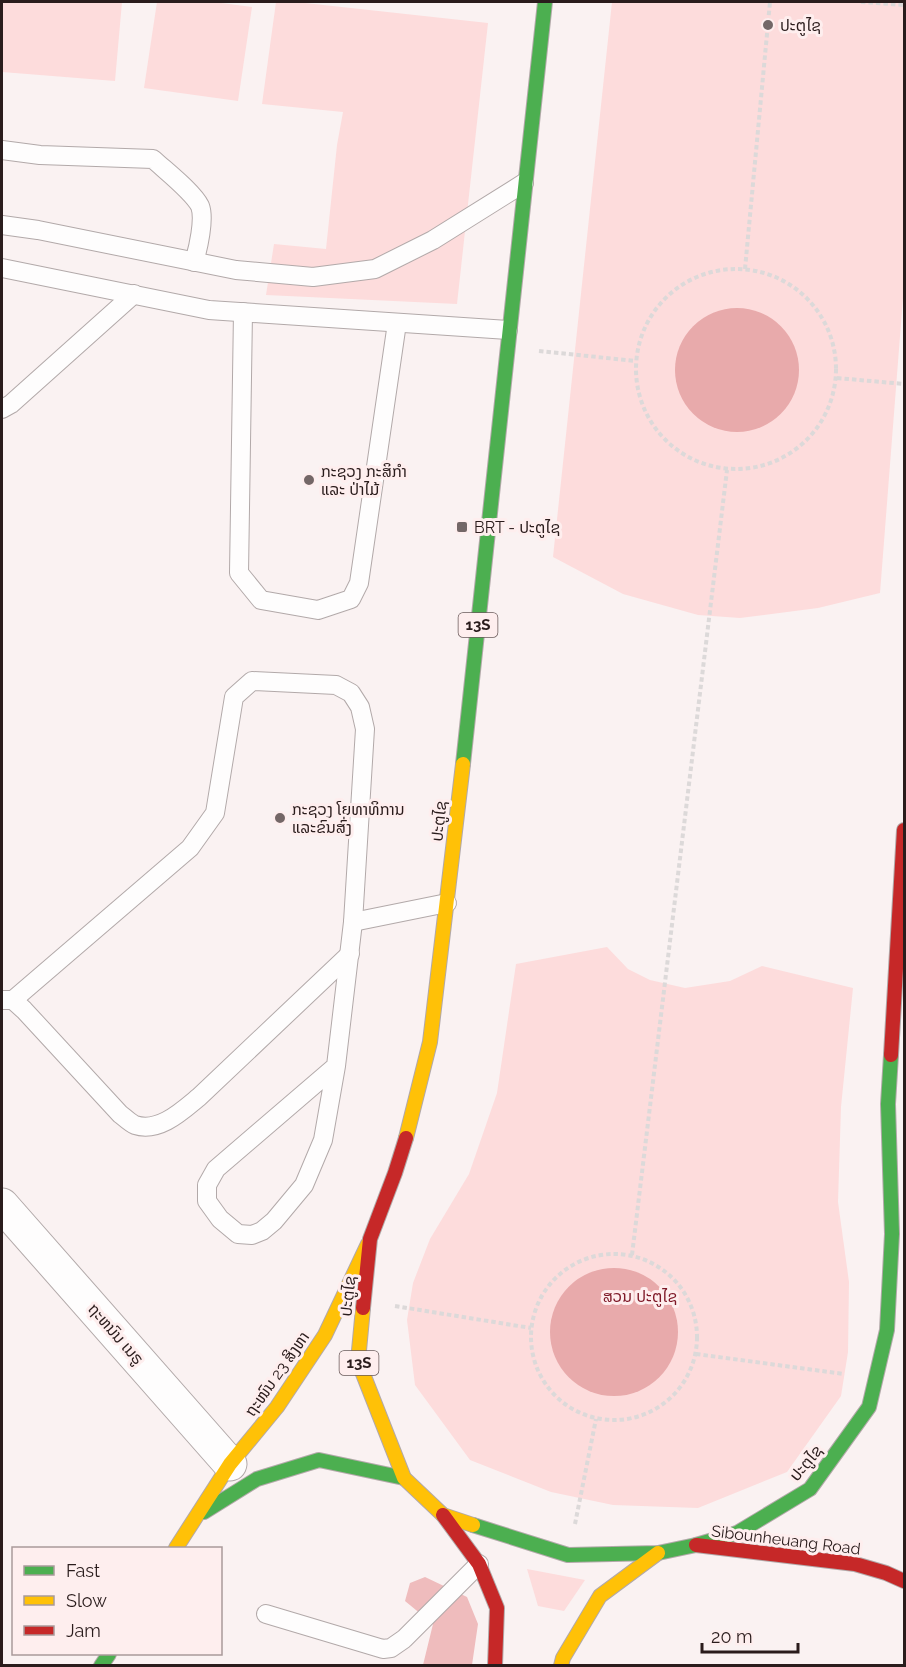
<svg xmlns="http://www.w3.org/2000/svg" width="906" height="1667" viewBox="0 0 906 1667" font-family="Raleway,'Noto Sans Lao',sans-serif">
  <rect width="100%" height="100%" fill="#faf2f2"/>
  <g fill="#fddcdc">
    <path d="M2,2H122L115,81L2,72Z"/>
    <path d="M157,2H214L252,7L238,101L144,88Z"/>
    <path d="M276,2H296L488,23L457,304L266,295L274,244L326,249L337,145L343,112L262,104Z"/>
    <path d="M612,2H904V285L880,593L818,608L740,618L698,615L623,594L553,557Z"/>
    <path d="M607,947L628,969L650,980L685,988L730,981L762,966L853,988L841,1107L838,1202L849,1282L848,1352L841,1396L787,1472L698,1508L613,1505L551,1492L470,1460L415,1385L407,1320L413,1283L430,1239L469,1174L497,1093L516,964Z"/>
    <path d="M527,1569L585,1580L564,1611L538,1606Z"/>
  </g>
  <path fill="#efbcbd" d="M425,1577L467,1597L478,1624L472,1665H423L433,1624L405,1601L410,1583Z"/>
  <g fill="#e8aaab">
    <circle cx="737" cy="370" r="62"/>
    <circle cx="614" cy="1332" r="64"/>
  </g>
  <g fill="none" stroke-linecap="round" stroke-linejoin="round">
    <defs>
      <g id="lane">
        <path d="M2,150L40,155L153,159C166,171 193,192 200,206C205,219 198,249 194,262"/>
        <path d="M2,225L38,230L236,270L313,277L375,269L433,240L524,183"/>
        <path d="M2,268L209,310L508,330"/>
        <path d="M243,312L239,573L261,600L318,610L351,599L359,583L397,323"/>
        <path d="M2,409L11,404L134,294"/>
        <path d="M353,922L447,903"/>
        <path d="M3,1000H13L24,1010L120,1114C124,1117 130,1123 135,1125C159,1133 182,1111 199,1097L350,954"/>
        <path d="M13,1000L190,848L215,813L234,697L252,681L336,685L351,693L360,707L365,729L353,922L336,1066L323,1140L304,1185L274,1221L262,1231L252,1235L238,1234L220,1219L207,1201V1185L216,1169L336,1066"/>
        <path d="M266,1614L383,1649L391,1648L404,1639L479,1564"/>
      </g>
      <path id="street" d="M2,1205L230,1464"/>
      <g id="fast">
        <path d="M463,764L545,2"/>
        <path d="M204,1512L257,1479L319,1460L404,1478"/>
        <path d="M473,1525L568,1555L658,1553L696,1545L737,1533L810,1489L869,1407L887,1330L892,1234L888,1104L891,1055"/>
        <path d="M101,1666L109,1654"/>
      </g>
      <g id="slow">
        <path d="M406,1138L430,1042L463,764"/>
        <path d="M363,1308L358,1361L404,1478L443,1515L473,1525"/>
        <path d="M176,1548L230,1464L277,1407L325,1335L368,1244"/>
        <path d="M561,1666L563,1658L600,1596L658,1553"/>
      </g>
      <g id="jam">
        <path d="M891,1055L904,830"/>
        <path d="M363,1308L370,1239L395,1173L406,1138"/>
        <path d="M443,1515L479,1564L497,1608L495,1666"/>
        <path d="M696,1545L855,1564L886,1573L904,1581"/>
      </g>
    </defs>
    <use href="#lane" stroke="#b2a9a9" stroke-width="20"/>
    <use href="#street" stroke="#b2a9a9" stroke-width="35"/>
    <use href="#fast" stroke="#b2a9a9" stroke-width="16"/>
    <use href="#slow" stroke="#b2a9a9" stroke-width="16"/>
    <use href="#jam" stroke="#b2a9a9" stroke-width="16"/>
    <g stroke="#dcd9d9" stroke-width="4" stroke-dasharray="4.5 3" stroke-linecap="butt">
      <path d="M861,2L904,5"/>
      <circle cx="736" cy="369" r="100"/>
      <path d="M745,269L770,2"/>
      <path d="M539,351L636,361"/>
      <path d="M837,378L904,384"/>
      <circle cx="614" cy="1337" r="83"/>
      <path d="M632,1255L727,470"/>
      <path d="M395,1306L531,1328"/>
      <path d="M696,1354L844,1374"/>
      <path d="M575,1524L596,1419"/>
    </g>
    <use href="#lane" stroke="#fefdfd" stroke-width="18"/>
    <use href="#street" stroke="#fefdfd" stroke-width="33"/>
    <use href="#fast" stroke="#4caf50" stroke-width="14"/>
    <use href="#slow" stroke="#ffc107" stroke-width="14"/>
    <use href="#jam" stroke="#c62828" stroke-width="14"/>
  </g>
  <g fill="#736767" stroke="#feeeee" stroke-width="2">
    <circle cx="768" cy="25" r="6"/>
    <circle cx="309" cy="480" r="6"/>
    <rect x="456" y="521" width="12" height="12" rx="3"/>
    <circle cx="280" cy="818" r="6"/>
  </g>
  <g text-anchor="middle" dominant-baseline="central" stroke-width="6" stroke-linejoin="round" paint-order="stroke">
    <g fill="#feeeee" stroke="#6a5b5b" stroke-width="1.5">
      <rect x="458.5" y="613" width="39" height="24" rx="4.5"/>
      <rect x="339.5" y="1351" width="39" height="24" rx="4.5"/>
    </g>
    <g font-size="15" font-weight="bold" fill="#2a1c1c">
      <text x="478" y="625">13S</text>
      <text x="359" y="1363">13S</text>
    </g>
    <g font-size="16" fill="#2a1c1c" stroke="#feeeee" text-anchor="start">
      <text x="780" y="25">ປະຕູໄຊ</text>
      <text x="321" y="471">ກະຊວງ ກະສິກຳ<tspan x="321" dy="18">ແລະ ປ່າໄມ້</tspan></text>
      <text x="474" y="527">BRT - ປະຕູໄຊ</text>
      <text x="292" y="809">ກະຊວງ ໂຍທາທິການ<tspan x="292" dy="18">ແລະຂົນສົ່ງ</tspan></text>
    </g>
    <g font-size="16" fill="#2a1c1c" stroke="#feeeee">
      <text transform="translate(439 821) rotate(-84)">ປະຕູໄຊ</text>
      <text transform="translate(348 1296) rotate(-84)">ປະຕູໄຊ</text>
      <text transform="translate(116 1334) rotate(49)">ຖະຫນົນ ເນຣູ</text>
      <text transform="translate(277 1374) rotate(-55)">ຖະໜົນ 23 ສິງຫາ</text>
      <text transform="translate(806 1463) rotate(-50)">ປະຕູໄຊ</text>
      <text transform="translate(786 1540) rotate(7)">Sibounheuang Road</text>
    </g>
    <g font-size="16" fill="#7e1827" stroke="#feeeee">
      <text x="640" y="1296">ສວນ ປະຕູໄຊ</text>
    </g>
  </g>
  <rect width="906" height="1667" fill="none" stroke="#2a1c1c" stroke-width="6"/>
  <rect x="12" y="1547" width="210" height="108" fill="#feeeee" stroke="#a99a9a" stroke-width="1.5"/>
  <rect x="24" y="1566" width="30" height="9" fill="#4caf50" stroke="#a99a9a" stroke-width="1.5"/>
  <text x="66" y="1577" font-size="18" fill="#2a1c1c">Fast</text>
  <rect x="24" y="1596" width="30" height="9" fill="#ffc107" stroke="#a99a9a" stroke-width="1.5"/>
  <text x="66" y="1607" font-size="18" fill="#2a1c1c">Slow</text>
  <rect x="24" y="1626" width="30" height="9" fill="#c62828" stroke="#a99a9a" stroke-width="1.5"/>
  <text x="66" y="1637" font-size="18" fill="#2a1c1c">Jam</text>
  <path d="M702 1643v9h96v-9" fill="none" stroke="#2a1c1c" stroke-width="3"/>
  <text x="711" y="1643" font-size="18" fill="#2a1c1c" stroke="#feeeee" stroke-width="4.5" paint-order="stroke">20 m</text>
</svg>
